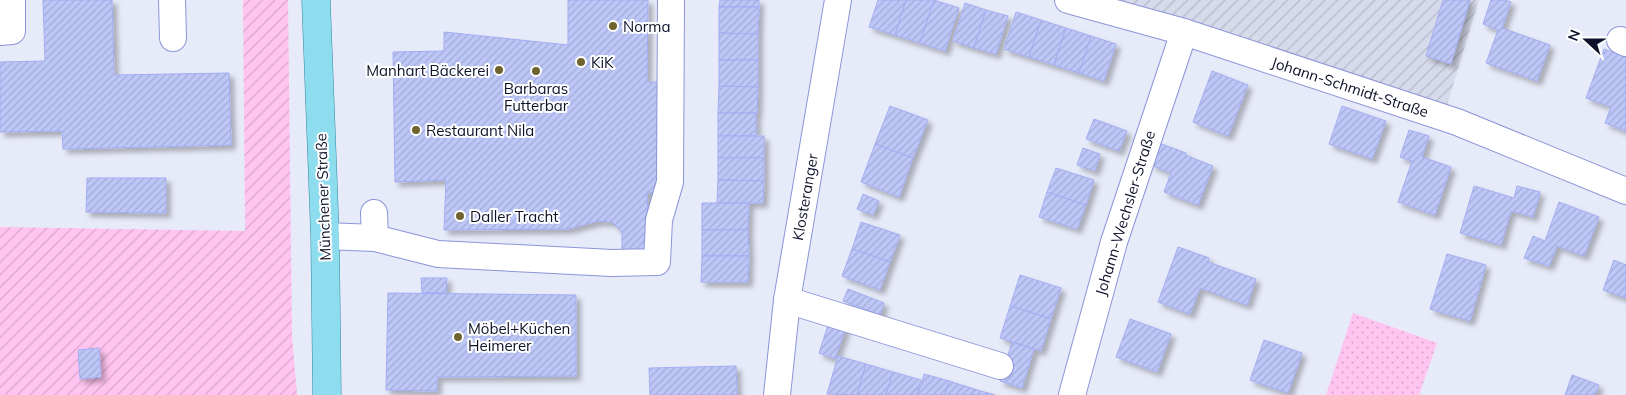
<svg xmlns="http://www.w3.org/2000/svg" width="1626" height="395" viewBox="0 0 1626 395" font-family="Mulish,sans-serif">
  <defs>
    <pattern id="industrial-furrows" width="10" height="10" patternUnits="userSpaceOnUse" patternTransform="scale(1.25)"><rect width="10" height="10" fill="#d7daea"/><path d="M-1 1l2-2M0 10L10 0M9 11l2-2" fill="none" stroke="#b7bac9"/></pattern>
    <pattern id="grass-dots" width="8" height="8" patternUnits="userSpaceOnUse" patternTransform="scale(1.25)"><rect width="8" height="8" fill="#ffc4ef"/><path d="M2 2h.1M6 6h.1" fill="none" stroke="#d9a7cd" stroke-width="1.8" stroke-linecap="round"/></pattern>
    <pattern id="garden-furrows" width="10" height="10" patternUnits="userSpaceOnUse" patternTransform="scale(1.25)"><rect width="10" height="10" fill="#ffc4ef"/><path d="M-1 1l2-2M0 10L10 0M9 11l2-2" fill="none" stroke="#d9a7cd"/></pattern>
    <pattern id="building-hatch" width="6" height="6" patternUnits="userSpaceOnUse" patternTransform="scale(1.25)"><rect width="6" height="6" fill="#bec8f8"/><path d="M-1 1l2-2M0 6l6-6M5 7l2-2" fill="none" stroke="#a2abd5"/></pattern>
    <filter id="shadow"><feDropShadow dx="4.5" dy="4.5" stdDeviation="2.5" flood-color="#0004"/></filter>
  </defs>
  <rect width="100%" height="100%" fill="#e7eaf8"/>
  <path fill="url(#industrial-furrows)" d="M1080,0H1479L1447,105L1185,27Z"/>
  <path fill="url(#grass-dots)" d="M1353,313L1437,343L1419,395H1326Z"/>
  <path fill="url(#garden-furrows)" d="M243,0H288L292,335L297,395H0V227L245,231Z"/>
  <g fill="url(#building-hatch)" stroke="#a2adf3" filter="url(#shadow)">
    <path d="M43,0H112L114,75L229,73L231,145L63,149L62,131L0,132V62L45,61Z"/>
    <path d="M568,0H648L647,82H664L659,191L647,193L649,250L622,251V232L612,222L598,221L568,229L444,230L446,180L395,182L393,52L444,51V32L568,45Z"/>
    <path d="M720,0H759V7H719Z"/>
    <path d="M878,0H906L895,35L869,27Z"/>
    <path d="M906,0H934L920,43L895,35Z"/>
    <path d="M934,0L959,8L945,51L920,43Z"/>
    <path d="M1443,0H1470L1451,64L1426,56Z"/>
    <path d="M1491,0H1505L1511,2L1502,28L1550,45L1537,81L1486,63L1498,30L1483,24Z"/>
    <path d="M965,3L986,10L974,48L953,41Z"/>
    <path d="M719,7H759L758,34L719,33Z"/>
    <path d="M986,10L1008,16L996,54L974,48Z"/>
    <path d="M1016,12L1041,20L1029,57L1004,49Z"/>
    <path d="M1041,20L1066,28L1054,65L1029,57Z"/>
    <path d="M1066,28L1091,36L1079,73L1054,65Z"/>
    <path d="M719,33L758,34V60H719Z"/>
    <path d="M1091,36L1116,44L1104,81L1079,73Z"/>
    <path d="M1604,49L1626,57V131L1605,123L1611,107L1586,98Z"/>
    <path d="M719,60H758V87L719,86Z"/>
    <path d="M1212,71L1248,85L1228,136L1193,122Z"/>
    <path d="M719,86L758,87L757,113H718Z"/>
    <path d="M890,106L928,120L913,158L875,144Z"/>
    <path d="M1342,106L1386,121L1372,159L1329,144Z"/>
    <rect x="718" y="113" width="38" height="23"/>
    <path d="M1094,119L1127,131L1119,151L1086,139Z"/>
    <path d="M1409,130L1429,136L1422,157L1451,167L1435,215L1398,202L1412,161L1400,157Z"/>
    <rect x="718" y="136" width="46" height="22"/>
    <path d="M1159,143L1186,153L1185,155L1213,166L1198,205L1164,192L1171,173L1151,165Z"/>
    <path d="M875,144L913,158L899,197L861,182Z"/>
    <path d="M1083,148L1100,154L1095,171L1077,165Z"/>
    <path d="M718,158H764V181L718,180Z"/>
    <path d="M1056,168L1094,180L1086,205L1047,192Z"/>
    <path d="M87,178H166V213L86,212Z"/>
    <path d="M718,180L764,181L763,203H717Z"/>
    <path d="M1474,186L1514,198L1517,186L1540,192L1533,217L1511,211L1501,245L1460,233Z"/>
    <path d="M1047,192L1086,205L1077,229L1039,217Z"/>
    <path d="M863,194L879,201L873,215L857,209Z"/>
    <path d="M1559,202L1599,217L1584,256L1557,246L1549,266L1524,258L1533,236L1545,241Z"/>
    <path d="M702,203H749L748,230H702Z"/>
    <path d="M861,222L900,235L890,262L852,249Z"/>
    <path d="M702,230H748L749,256H702Z"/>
    <path d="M1178,247L1209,258L1208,262L1256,279L1247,305L1200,288L1190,314L1158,302Z"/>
    <path d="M852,249L890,262L880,290L842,276Z"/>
    <path d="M1447,254L1486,265L1470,321L1430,309Z"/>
    <path d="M702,256H749L748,282H701Z"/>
    <path d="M1614,260L1626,265V298L1603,290Z"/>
    <path d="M1020,275L1061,288L1051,319L1010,306Z"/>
    <path d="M421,278H447L446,293H422Z"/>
    <path d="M848,289L884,303L880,315L843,301Z"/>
    <path d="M388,293L576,295V376L437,377V391L386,390Z"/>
    <path d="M1010,306L1051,319L1041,351L1000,338Z"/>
    <path d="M1130,319L1171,334L1157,372L1116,357Z"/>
    <path d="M829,322L846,327L835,359L819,353Z"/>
    <path d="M1264,340L1302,353L1288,393L1250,380Z"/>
    <path d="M1012,342L1034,349L1022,388L1000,381Z"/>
    <path d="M99,348L101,377L80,379L78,350Z"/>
    <path d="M838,356L866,364L857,395L827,394Z"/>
    <path d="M866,364L893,372L886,395H857Z"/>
    <path d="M736,366L737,395H650L649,368Z"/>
    <path d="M893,372L921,380L916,395H886Z"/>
    <path d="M924,374L949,381L945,395H918Z"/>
    <path d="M1572,375L1599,385L1595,395H1565Z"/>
    <path d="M949,381L974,389L972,395H945Z"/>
    <path d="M974,389L995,395H972Z"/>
  </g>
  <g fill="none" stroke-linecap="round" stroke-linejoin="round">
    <defs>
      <g id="minor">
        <path d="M172,0L173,38"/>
        <path d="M1068,0L1184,32L1457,122L1626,191"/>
        <path d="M0,32L12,31V0"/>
        <path d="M1620,40L1626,43"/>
        <path d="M325,236L375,238L374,213"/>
        <path d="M375,238L438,254L612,263L657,262L659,220L670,182L671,0"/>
        <path d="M787,300L1000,366"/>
        <path d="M777,395L787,300L838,0"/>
        <path d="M1072,395L1114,242L1184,32"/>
      </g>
      <path id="major" d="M316,0L325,236L327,395"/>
    </defs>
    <use href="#minor" stroke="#8b95d9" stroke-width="28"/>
    <use href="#major" stroke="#3087a3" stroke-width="29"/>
    <use href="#minor" stroke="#fff" stroke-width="26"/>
    <use href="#major" stroke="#8eddef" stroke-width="28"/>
  </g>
  <g fill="#6f6330" stroke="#fff" stroke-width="2">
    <circle cx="613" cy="26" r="5"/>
    <circle cx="581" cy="62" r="5"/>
    <circle cx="499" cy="70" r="5"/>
    <circle cx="536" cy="71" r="5"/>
    <circle cx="416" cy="130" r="5"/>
    <circle cx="460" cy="216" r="5"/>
    <circle cx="458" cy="337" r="5"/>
  </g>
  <g text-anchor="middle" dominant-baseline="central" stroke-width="4" stroke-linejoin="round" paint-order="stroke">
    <g font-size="15" fill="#0e112a" stroke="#fff" text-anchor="start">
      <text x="623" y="26">Norma</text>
      <text x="591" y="62">KiK</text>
      <text x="489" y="70" text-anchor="end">Manhart Bäckerei</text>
      <text x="536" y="88" text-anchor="middle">Barbaras<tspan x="536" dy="17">Futterbar</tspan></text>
      <text x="426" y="130">Restaurant Nila</text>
      <text x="470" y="216">Daller Tracht</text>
      <text x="468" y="328">Möbel+Küchen<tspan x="468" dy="17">Heimerer</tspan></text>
    </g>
    <g font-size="15" fill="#0e112a" stroke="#fff">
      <text transform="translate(1350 87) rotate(18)">Johann-Schmidt-Straße</text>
      <text transform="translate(323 197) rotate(-92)">Münchener Straße</text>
      <text transform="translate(805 197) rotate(-80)">Klosteranger</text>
      <text transform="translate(1125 213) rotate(-73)">Johann-Wechsler-Straße</text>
    </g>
  </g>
  <g transform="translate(1586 40) rotate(291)" stroke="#ffffff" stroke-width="4" paint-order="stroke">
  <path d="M0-4L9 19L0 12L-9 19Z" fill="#0e112a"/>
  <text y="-8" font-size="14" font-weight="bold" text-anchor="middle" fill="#0e112a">N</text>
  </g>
</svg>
